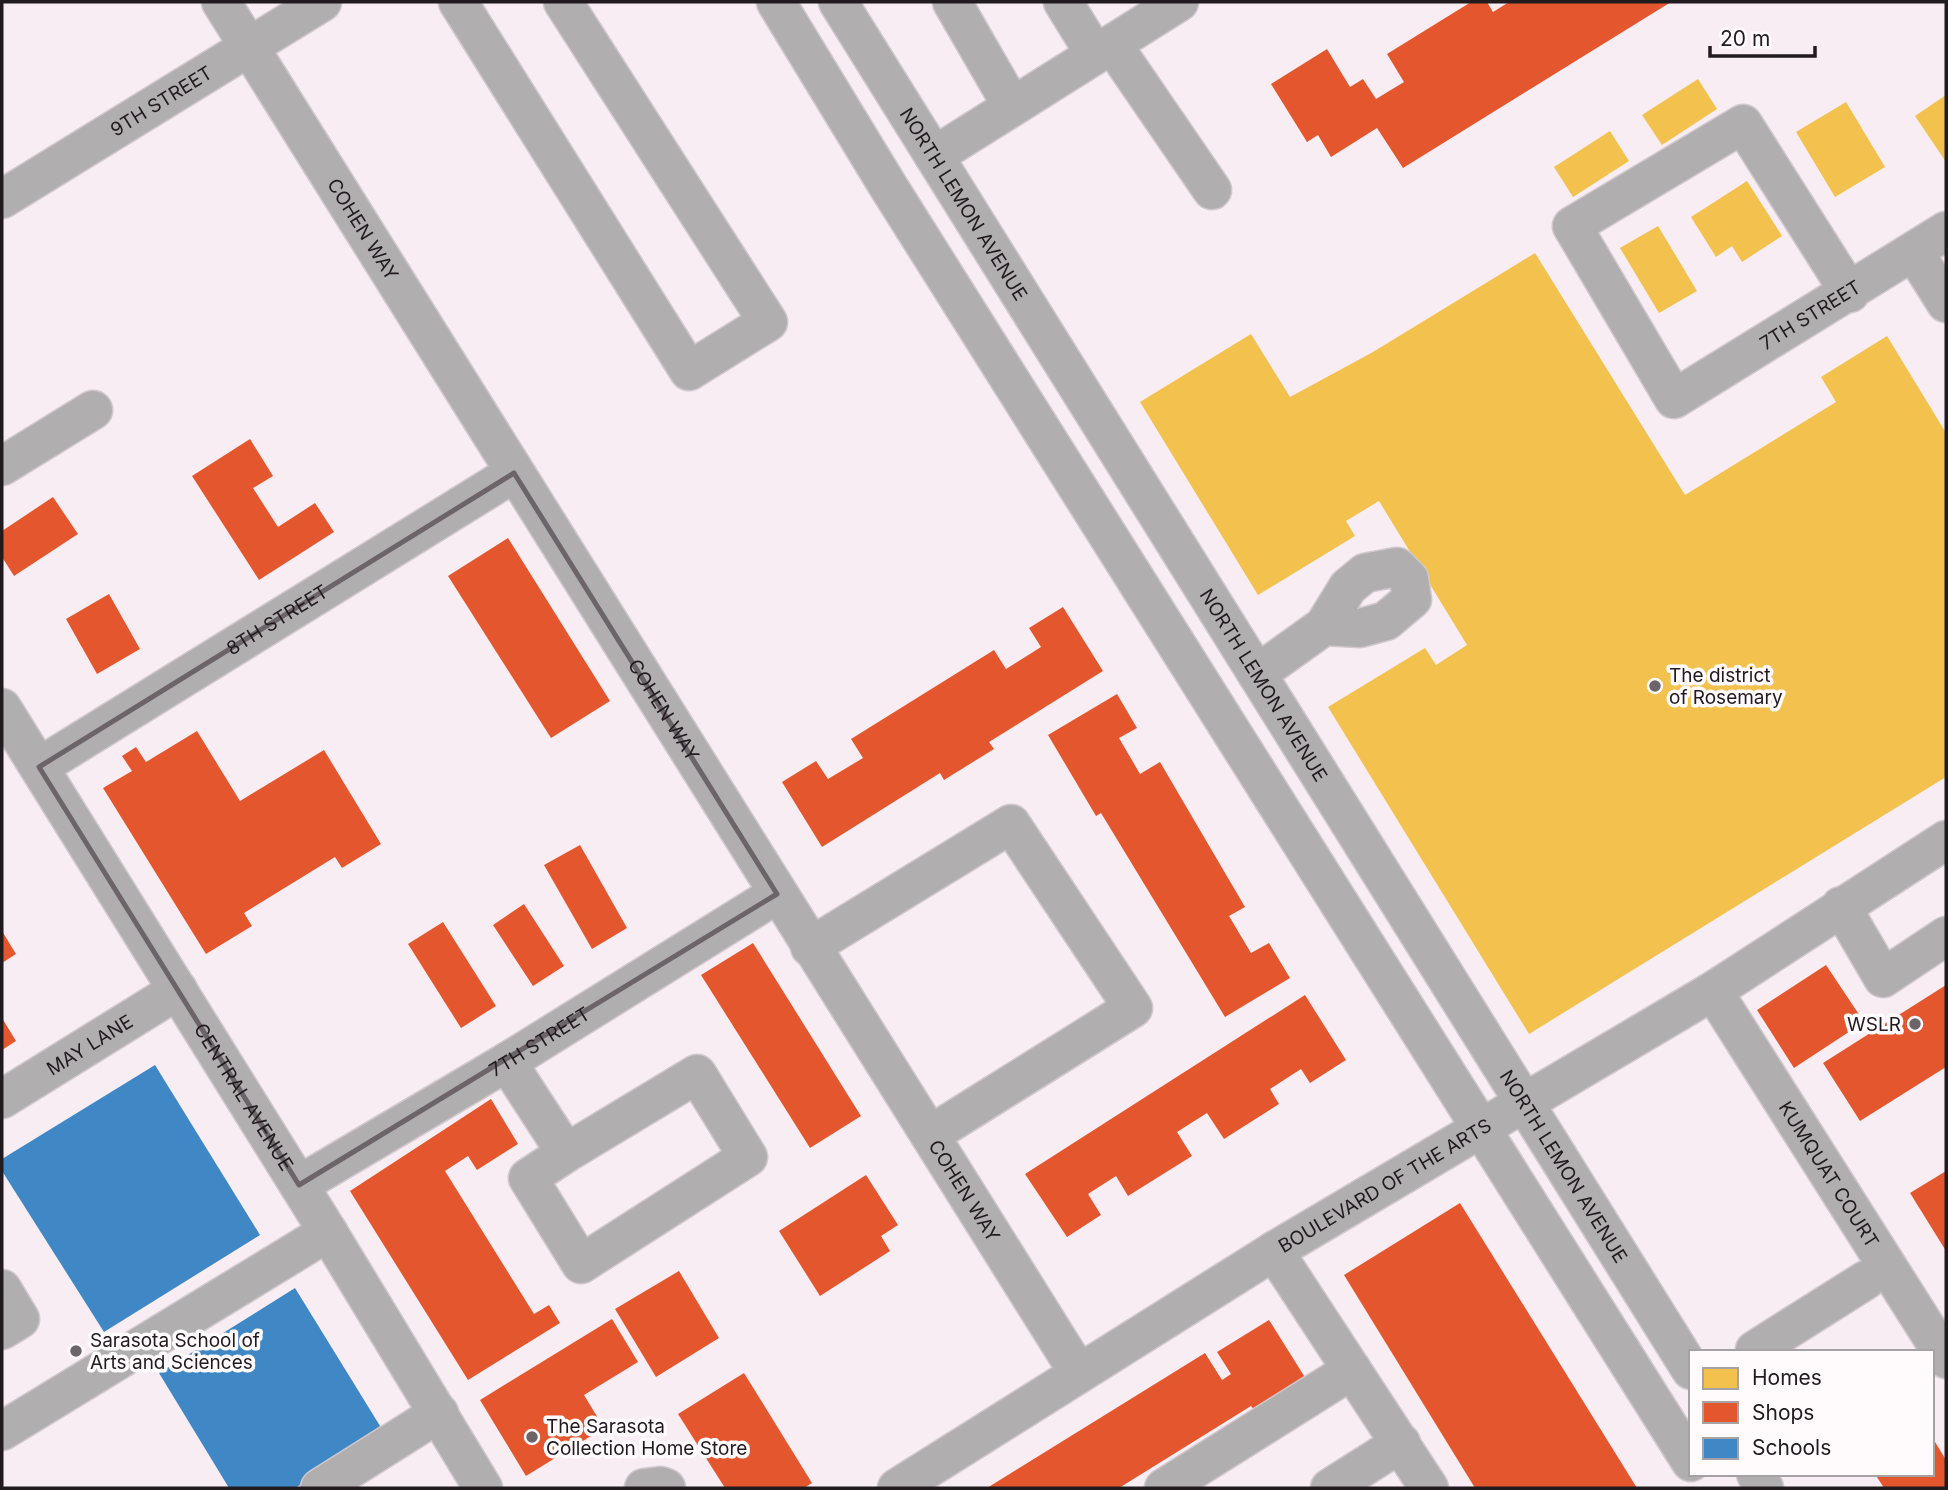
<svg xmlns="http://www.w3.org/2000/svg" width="1948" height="1490" viewBox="0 0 1948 1490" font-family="Inter,sans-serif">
  <rect width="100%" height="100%" fill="#f8edf3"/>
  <g fill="#f2c14e">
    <path d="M1698,79L1717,109L1662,145L1642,115Z"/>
    <path d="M1946,95V162L1915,116Z"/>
    <path d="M1846,102L1885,167L1835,197L1796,132Z"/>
    <path d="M1610,131L1629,161L1573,197L1554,167Z"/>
    <path d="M1747,181L1782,236L1742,262L1732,246L1716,257L1691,217Z"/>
    <path d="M1658,226L1697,291L1659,313L1620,248Z"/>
    <path d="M1535,253L1685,495L1836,402L1821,377L1887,336L1946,433V777L1529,1034L1328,707L1425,648L1436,665L1467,645L1379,501L1346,521L1355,536L1258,595L1140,402L1251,334L1290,397L1373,352Z"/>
  </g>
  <g fill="#e4572e">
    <path d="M1471,2H1487L1493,12L1509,2H1671L1403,168L1377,128L1331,157L1318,135L1307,142L1271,84L1327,49L1350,87L1363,79L1376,99L1404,82L1387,54Z"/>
    <path d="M250,439L273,476L253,488L278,527L315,503L334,532L259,580L192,476Z"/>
    <path d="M53,497L78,534L14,576L2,557V531Z"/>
    <path d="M508,538L610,701L551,738L448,576Z"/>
    <path d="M109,594L140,649L97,674L66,619Z"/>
    <path d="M1063,607L1103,671L989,742L994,749L944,780L940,773L822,847L782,782L816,761L828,779L863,758L851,739L994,650L1006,669L1041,647L1029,628Z"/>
    <path d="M1117,694L1137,728L1119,738L1140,774L1160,762L1245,907L1229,916L1251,953L1269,943L1290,978L1225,1017L1101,813L1096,816L1048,735Z"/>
    <path d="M197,731L240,801L324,750L381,844L342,868L335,857L244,913L252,926L206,954L103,788L132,771L122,756L136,747L146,762Z"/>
    <path d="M580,845L627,928L592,949L544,865Z"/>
    <path d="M524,904L564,966L533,986L493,925Z"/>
    <path d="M443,922L496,1006L461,1028L408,944Z"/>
    <path d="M2,931L16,954L2,963Z"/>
    <path d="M753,943L861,1116L810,1148L701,975Z"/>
    <path d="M1826,965L1864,1022L1794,1068L1757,1010Z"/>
    <path d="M1946,985V1067L1860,1121L1823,1063Z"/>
    <path d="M1305,995L1346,1060L1310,1083L1301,1069L1270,1089L1279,1104L1224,1139L1207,1113L1177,1132L1192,1156L1128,1196L1116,1176L1088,1194L1101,1215L1067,1237L1025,1174Z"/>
    <path d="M2,1018L16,1041L2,1050Z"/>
    <path d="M491,1099L518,1144L477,1170L468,1156L445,1171L534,1314L549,1305L560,1323L468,1380L350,1191Z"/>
    <path d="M1946,1171V1251L1910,1193Z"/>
    <path d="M866,1175L898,1225L881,1236L890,1251L820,1296L779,1231Z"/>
    <path d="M1460,1203L1637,1488H1475L1344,1275Z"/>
    <path d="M679,1271L719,1338L656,1377L615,1309Z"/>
    <path d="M612,1319L638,1362L584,1395L604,1428L526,1476L480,1400Z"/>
    <path d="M1269,1320L1306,1379L1255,1411L1251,1406L1119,1488H987L1205,1353L1222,1380L1231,1374L1217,1352Z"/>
    <path d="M744,1373L812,1483L804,1488H725L678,1414Z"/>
    <path d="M1932,1437L1946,1460V1488H1884L1875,1474H1932Z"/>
  </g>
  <g fill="#3f88c5">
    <path d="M155,1065L260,1235L104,1332L2,1171V1159Z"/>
    <path d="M295,1288L385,1434L295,1488H229L159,1373Z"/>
  </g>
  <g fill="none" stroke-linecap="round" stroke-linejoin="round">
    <defs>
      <g id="minor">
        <path id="s1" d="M221,2L1078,1372"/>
        <path d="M458,2L689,371L768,322L563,2"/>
        <path d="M776,2L888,186L1691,1462"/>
        <path id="s2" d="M838,2L1691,1370"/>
        <path d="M952,2L1012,106"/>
        <path d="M1063,2L1095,54"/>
        <path d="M1112,44L1212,190"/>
        <path d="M934,156L1179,2"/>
        <path id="s3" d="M2,199L322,2"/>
        <path d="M1914,252L1946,303"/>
        <path id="s4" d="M1850,293L1743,124L1572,226L1674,399L1946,231"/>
        <path d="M2,466L93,410"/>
        <path d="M1257,674L1324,626L1348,587L1365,573L1397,567L1409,579L1412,599L1386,621L1360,628L1324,626"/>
        <path id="s5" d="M2,708L328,1232L483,1488"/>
        <path id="s6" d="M39,767L514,473"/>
        <path d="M1841,906L1883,978L1946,936"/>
        <path d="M810,947L1011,824L1133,1008L930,1135"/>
        <path id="s7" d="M1713,991L1946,1359"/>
        <path d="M507,1062L566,1153L528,1178L581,1264L748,1157L697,1074L566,1153"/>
        <path id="s8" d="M2,1099L178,990"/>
        <path id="s9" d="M299,1185L507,1062L777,894"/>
        <path d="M1274,1251L1429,1488"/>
        <path d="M2,1289L20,1319L2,1330"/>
        <path d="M1756,1352L1755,1350L1866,1280"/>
        <path d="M2,1431L328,1232"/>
        <path d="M1756,1474L1764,1488"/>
        <path d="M320,1488L439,1413"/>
        <path d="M644,1488L660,1486L666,1488"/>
        <path id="s10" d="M897,1488L1274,1251L1713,991L1946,840"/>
        <path d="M1164,1488L1352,1370"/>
        <path d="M1330,1488L1401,1443"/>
      </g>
    </defs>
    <use href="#minor" stroke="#d0c8cd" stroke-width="41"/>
    <use href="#minor" stroke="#b1aeb0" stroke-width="38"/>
  </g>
  <path fill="none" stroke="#6c6469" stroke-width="5" stroke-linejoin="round" d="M514,473L777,894L299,1185L39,767Z"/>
  <g fill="#6c6469" stroke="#fffbfd" stroke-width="2.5">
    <circle cx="1655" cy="686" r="7"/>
    <circle cx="1915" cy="1024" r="7"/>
    <circle cx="76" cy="1351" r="7"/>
    <circle cx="532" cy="1437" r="7"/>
  </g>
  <g text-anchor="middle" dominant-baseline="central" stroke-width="7" stroke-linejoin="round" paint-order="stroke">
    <g font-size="19" fill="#211a1e" stroke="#fffbfd">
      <text stroke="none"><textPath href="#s3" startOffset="187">9TH STREET</textPath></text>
      <text stroke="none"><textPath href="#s2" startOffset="238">NORTH LEMON AVENUE</textPath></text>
      <text stroke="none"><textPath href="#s1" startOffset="268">COHEN WAY</textPath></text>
      <text stroke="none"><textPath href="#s4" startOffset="760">7TH STREET</textPath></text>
      <text stroke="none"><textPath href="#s6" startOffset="280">8TH STREET</textPath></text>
      <text stroke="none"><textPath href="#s2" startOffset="805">NORTH LEMON AVENUE</textPath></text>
      <text stroke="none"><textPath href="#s1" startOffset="835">COHEN WAY</textPath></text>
      <text stroke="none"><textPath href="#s9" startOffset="280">7TH STREET</textPath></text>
      <text stroke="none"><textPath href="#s8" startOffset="103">MAY LANE</textPath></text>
      <text stroke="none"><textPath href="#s5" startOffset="458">CENTRAL AVENUE</textPath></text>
      <text stroke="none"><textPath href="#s2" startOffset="1372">NORTH LEMON AVENUE</textPath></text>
      <text stroke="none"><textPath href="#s7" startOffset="217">KUMQUAT COURT</textPath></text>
      <text stroke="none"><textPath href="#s10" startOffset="574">BOULEVARD OF THE ARTS</textPath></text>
      <text stroke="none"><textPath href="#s1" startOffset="1402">COHEN WAY</textPath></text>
    </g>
    <g font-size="19" fill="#211a1e" stroke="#fffbfd" text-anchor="start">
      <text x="1669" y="675">The district<tspan x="1669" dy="22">of Rosemary</tspan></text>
      <text x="1901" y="1024" text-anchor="end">WSLR</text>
      <text x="90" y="1340">Sarasota School of<tspan x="90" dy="22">Arts and Sciences</tspan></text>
      <text x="546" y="1426">The Sarasota<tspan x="546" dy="22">Collection Home Store</tspan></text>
    </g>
  </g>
  <rect width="1948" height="1490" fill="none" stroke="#211a1e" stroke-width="7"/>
  <rect x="1689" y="1350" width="245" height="126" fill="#fffbfd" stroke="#a6a1a4" stroke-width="2"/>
  <rect x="1703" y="1368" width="35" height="21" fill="#f2c14e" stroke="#a6a1a4" stroke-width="2"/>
  <text x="1752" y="1385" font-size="21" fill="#211a1e">Homes</text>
  <rect x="1703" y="1402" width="35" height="21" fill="#e4572e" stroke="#a6a1a4" stroke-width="2"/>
  <text x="1752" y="1420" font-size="21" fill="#211a1e">Shops</text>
  <rect x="1703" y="1438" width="35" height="21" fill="#3f88c5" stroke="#a6a1a4" stroke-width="2"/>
  <text x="1752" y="1455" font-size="21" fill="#211a1e">Schools</text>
  <path d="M1710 46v10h105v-10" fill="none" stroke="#211a1e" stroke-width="3.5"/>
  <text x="1720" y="46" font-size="21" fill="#211a1e" stroke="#fffbfd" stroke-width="5" paint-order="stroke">20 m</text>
</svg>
